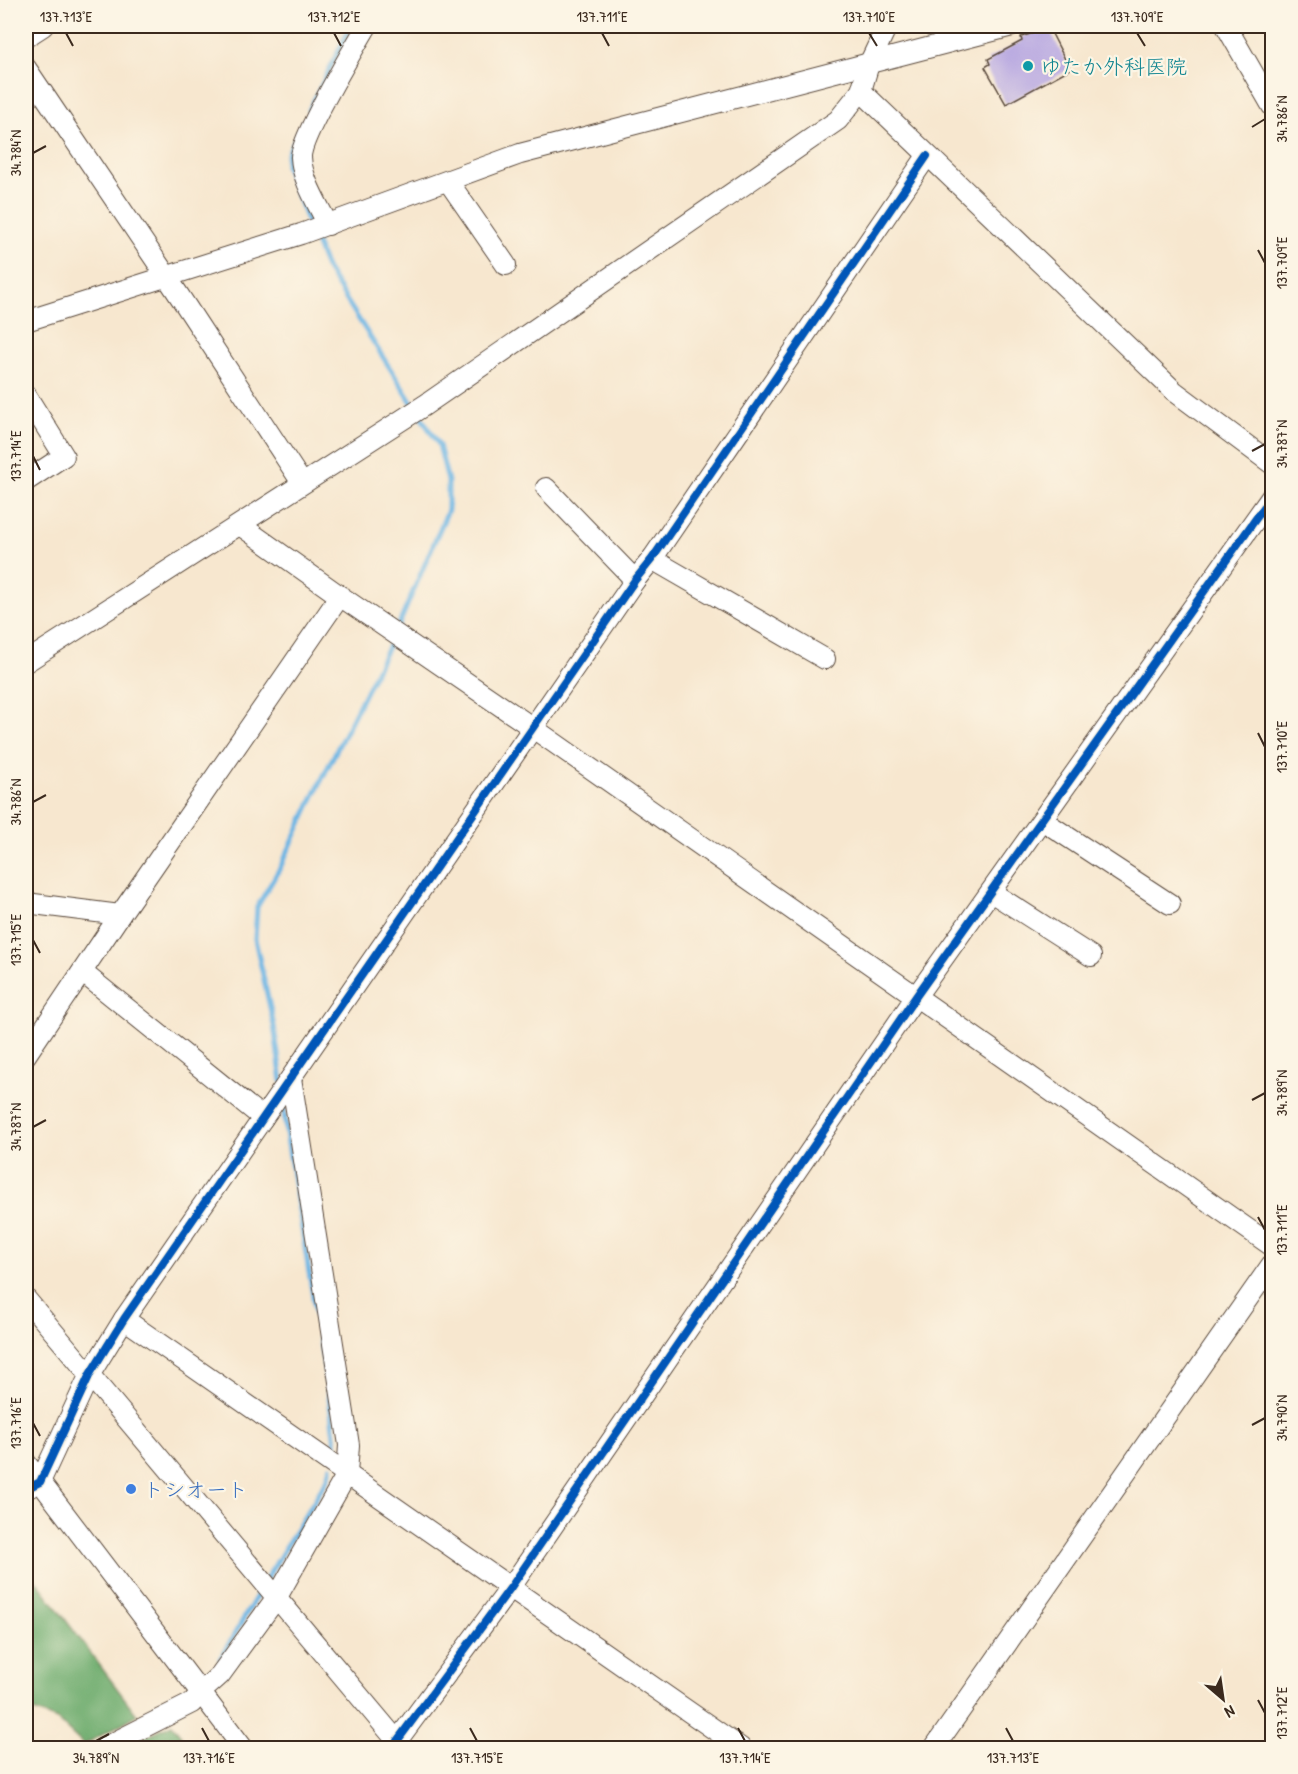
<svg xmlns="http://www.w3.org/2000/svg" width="1298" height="1774" viewBox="0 0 1298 1774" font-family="'Patrick Hand','Klee One',sans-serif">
  <rect width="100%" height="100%" fill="#fcf5e5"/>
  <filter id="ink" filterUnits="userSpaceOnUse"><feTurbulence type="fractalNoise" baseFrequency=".0167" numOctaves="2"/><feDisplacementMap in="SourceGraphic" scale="12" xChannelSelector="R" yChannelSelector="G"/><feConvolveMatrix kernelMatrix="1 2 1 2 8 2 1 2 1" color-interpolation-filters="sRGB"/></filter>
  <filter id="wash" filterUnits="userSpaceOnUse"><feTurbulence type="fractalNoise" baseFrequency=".008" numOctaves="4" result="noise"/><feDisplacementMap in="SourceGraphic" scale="24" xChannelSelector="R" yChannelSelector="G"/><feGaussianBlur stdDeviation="1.35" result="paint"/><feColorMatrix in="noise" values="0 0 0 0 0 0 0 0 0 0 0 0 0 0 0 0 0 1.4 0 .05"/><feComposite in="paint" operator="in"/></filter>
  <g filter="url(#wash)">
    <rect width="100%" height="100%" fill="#f7e7cf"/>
    <g fill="#6cab6c" stroke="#546a45" stroke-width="1.5">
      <path d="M26,1567L137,1715L84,1745L57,1720L26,1708Z"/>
      <path d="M172,1724L190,1748H121Z"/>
    </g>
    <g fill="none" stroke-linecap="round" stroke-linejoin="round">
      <g stroke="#6cb5e4" stroke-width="5">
        <path d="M309,110L351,26"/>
        <path d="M304,121L287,155L286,166L309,226"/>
        <path d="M313,235L326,268L439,445L448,481V510L397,629"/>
        <path d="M282,1082L274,1026L255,939L257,907L280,868L322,779L393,637"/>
        <path d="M283,1100L286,1132L327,1382L336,1451L333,1458"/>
        <path d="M267,1578L328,1478L331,1467"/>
        <path d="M220,1659L262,1587"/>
      </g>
    </g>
    <g id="blocks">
      <path fill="#b8a8e1" d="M1049,28L1070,69L1006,104L985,67L990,64L988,59L1022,41L1021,37Z"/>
    </g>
  </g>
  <g filter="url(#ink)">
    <use href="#blocks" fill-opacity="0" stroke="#574639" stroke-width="1.5"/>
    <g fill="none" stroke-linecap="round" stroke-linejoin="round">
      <defs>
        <g id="minor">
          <path d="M1226,26L1272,106"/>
          <path d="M26,37L43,26"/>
          <path d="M26,68L167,277L302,483"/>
          <path d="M861,91L1174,391L1272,464"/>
          <path d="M448,181L506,265"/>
          <path d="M328,225C318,204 302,180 301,157C301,137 354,48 367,26"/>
          <path d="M26,321L301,234L520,154L1012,26"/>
          <path d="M26,395L64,456L26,481"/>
          <path d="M546,488L635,580"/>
          <path d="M240,525L340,596L533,728L1272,1246"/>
          <path d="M652,559L825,659"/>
          <path d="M26,662L425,405L838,120L861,91L869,64L887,26"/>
          <path d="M1042,820L1170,904"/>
          <path d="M991,892L1091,956"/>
          <path d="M26,903L120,915"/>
          <path d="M82,972L263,1118"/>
          <path d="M26,1055L120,915L340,596"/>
          <path d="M26,1299L403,1748"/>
          <path d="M124,1319L741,1748"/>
          <path d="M26,1463L243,1748"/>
          <path d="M26,1489L40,1482L90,1374L124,1319L635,580L652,559L927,156"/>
          <path d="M397,1741L511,1587L917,995L1272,496"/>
          <path d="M103,1748L192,1703L201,1692L220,1675L277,1597L347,1474L349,1445L291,1078"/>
          <path d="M934,1748L1272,1264"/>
        </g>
      </defs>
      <use href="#minor" stroke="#574639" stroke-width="22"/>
      <use href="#minor" stroke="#fff" stroke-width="20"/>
      <defs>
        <g id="cycleway">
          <path d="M26,1489L40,1482L90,1374L124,1319L635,580L652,559L927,156"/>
          <path d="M397,1741L511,1587L917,995L1272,496"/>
        </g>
      </defs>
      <use href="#cycleway" stroke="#fcf5e5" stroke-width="11"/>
      <use href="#cycleway" stroke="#0057b8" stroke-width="8"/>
    </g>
  </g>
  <path fill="none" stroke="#3b2a1e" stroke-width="2" d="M66,33L73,46M334,33L341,46M602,33L609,46M869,33L877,46M1137,33L1145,46M1252,127L1265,119M33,153L46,146M1258,250L1265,263M1252,451L1265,444M33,456L40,470M1258,733L1265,747M33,802L46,795M33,940L40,953M1252,1100L1265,1093M33,1127L46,1120M1258,1217L1265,1230M33,1423L40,1436M1252,1425L1265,1418M1258,1700L1265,1713M202,1728L209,1741M470,1728L477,1741M738,1728L745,1741M1006,1728L1013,1741M96,1741L109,1734"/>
  <circle fill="#0f9aa8" stroke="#fcf5e5" stroke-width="2" cx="1028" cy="66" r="6"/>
  <circle fill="#3f7fe0" stroke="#fcf5e5" stroke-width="2" cx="131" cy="1489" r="6"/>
  <g text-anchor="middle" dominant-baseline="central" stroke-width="4.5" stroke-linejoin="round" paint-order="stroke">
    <g font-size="21" fill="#0d838f" stroke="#fcf5e5" text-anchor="start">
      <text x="1040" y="66">ゆたか外科医院</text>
    </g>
    <g font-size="21" fill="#366cbe" stroke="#fcf5e5" text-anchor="start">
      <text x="143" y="1489">トシオート</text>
    </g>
  </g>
  <rect width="1298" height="1774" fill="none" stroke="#fcf5e5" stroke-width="66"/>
  <g transform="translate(1223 1699) rotate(151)" stroke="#fcf5e5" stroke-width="4.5" paint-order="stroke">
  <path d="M0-4.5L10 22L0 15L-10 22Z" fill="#3b2a1e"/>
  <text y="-9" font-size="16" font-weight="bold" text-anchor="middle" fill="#3b2a1e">N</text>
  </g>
  <rect x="33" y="33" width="1232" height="1708" fill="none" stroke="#3b2a1e" stroke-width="2"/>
  <g font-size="15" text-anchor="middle" fill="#3b2a1e">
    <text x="66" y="22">137.713°E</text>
    <text x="334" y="22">137.712°E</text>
    <text x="602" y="22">137.711°E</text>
    <text x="869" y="22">137.710°E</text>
    <text x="1137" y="22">137.709°E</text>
    <text transform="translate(1282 119) rotate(-90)" y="5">34.786°N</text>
    <text transform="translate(16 153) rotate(-90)" y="5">34.784°N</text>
    <text transform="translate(1282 263) rotate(-90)" y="5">137.709°E</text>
    <text transform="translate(1282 444) rotate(-90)" y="5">34.787°N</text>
    <text transform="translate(16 456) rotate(-90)" y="5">137.714°E</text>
    <text transform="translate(1282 747) rotate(-90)" y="5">137.710°E</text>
    <text transform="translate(16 802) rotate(-90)" y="5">34.786°N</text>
    <text transform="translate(16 940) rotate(-90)" y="5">137.715°E</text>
    <text transform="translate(1282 1093) rotate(-90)" y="5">34.789°N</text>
    <text transform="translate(16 1127) rotate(-90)" y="5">34.787°N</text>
    <text transform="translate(1282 1230) rotate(-90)" y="5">137.711°E</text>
    <text transform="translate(1282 1418) rotate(-90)" y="5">34.790°N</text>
    <text transform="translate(16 1423) rotate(-90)" y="5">137.716°E</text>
    <text transform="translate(1282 1713) rotate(-90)" y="5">137.712°E</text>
    <text x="96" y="1763">34.789°N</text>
    <text x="209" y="1763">137.716°E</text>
    <text x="477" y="1763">137.715°E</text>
    <text x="745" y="1763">137.714°E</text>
    <text x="1013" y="1763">137.713°E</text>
  </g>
</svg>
